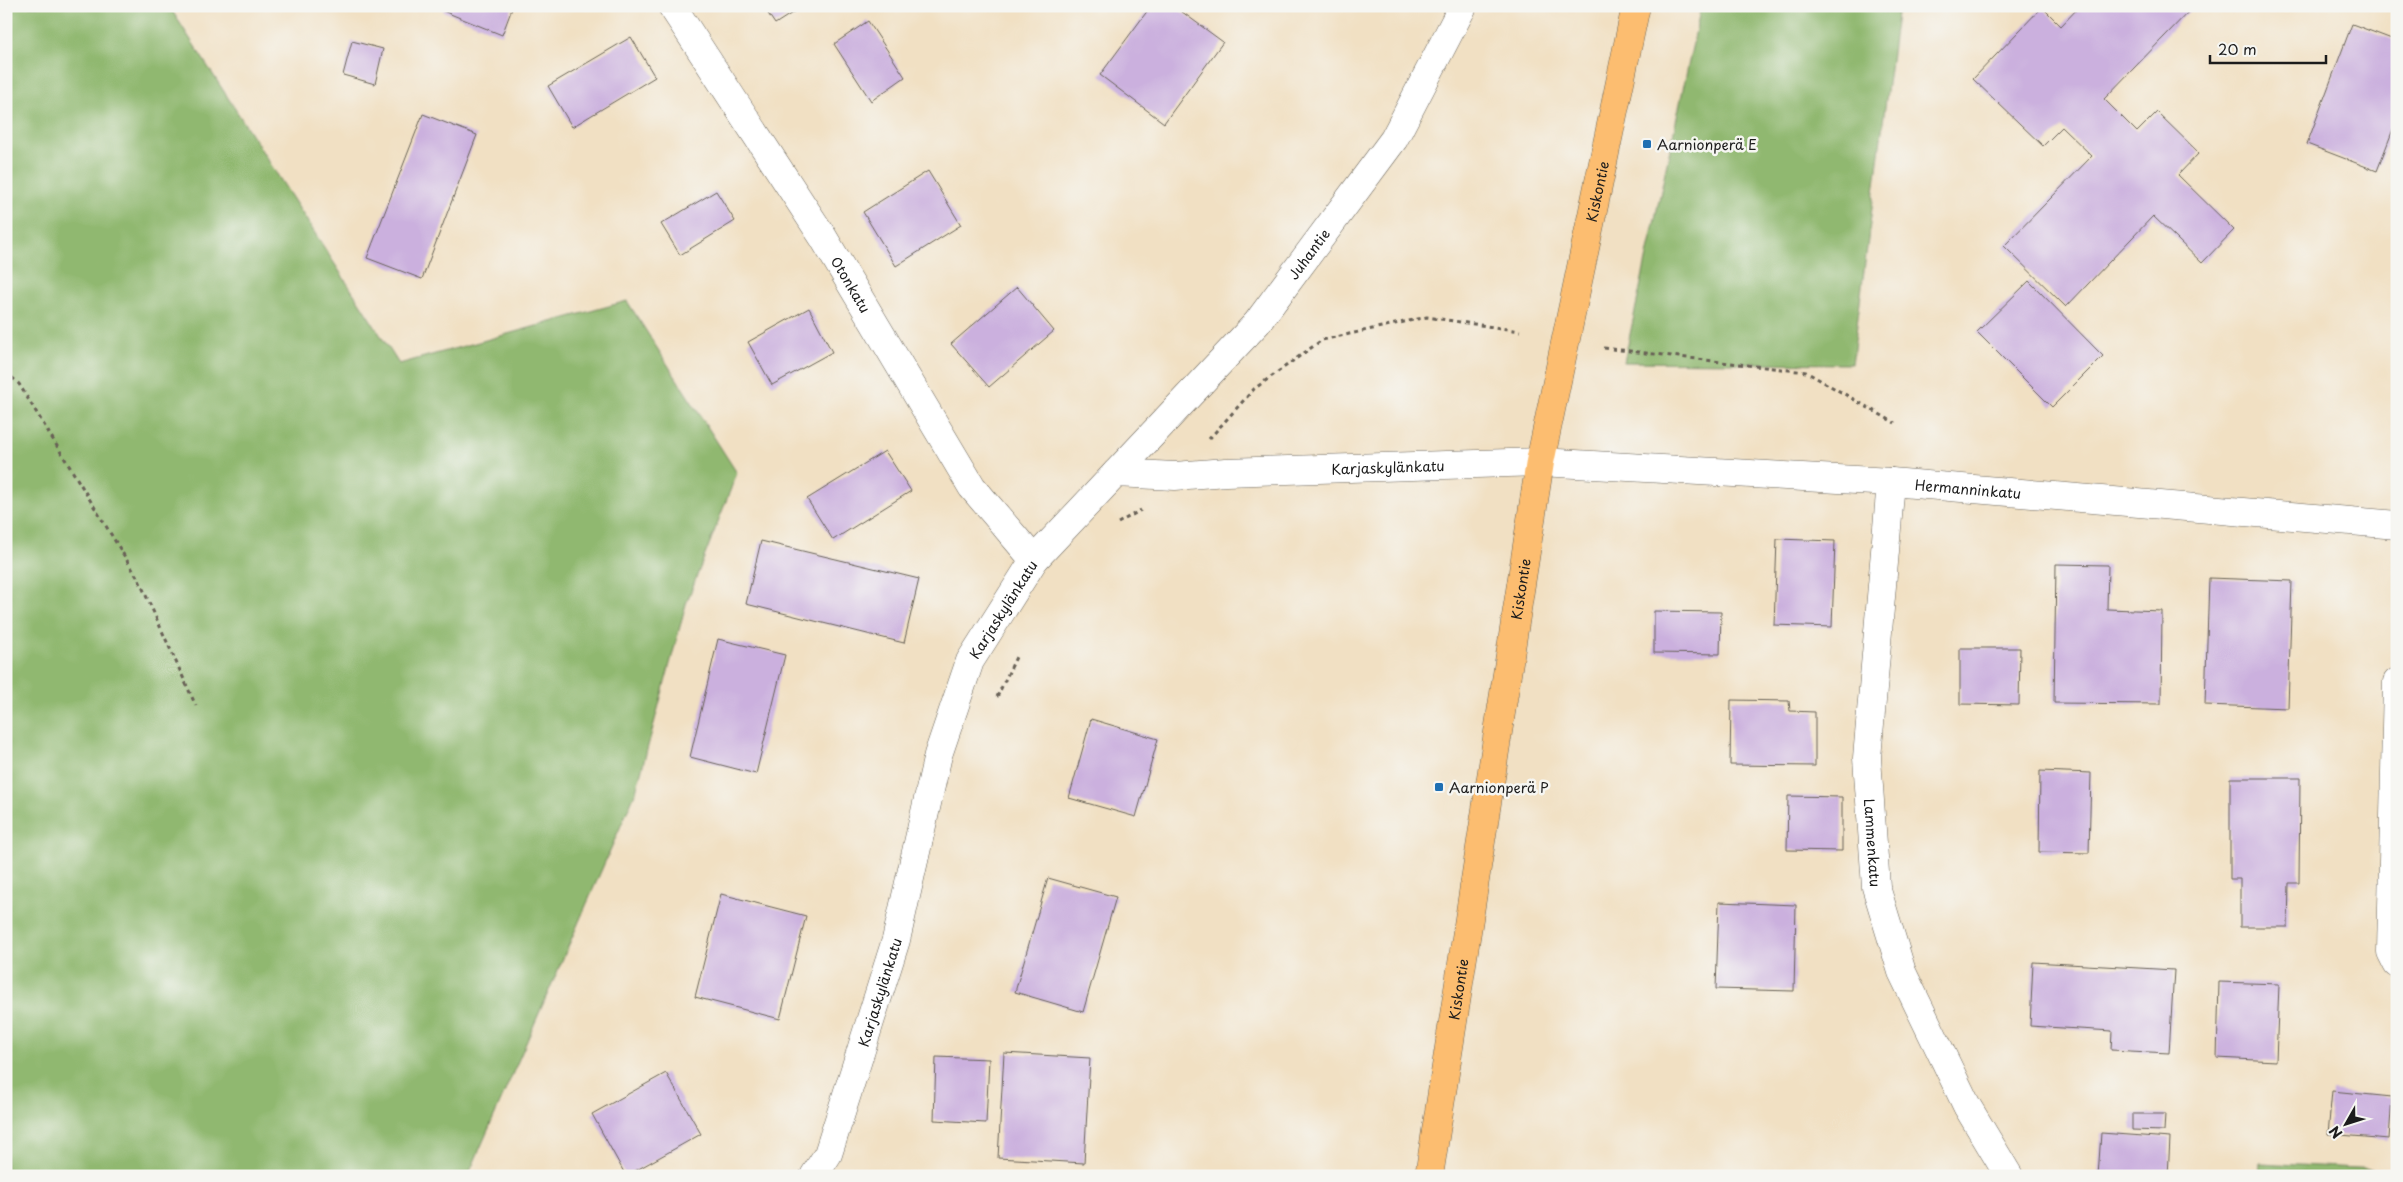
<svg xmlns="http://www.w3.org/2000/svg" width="2403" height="1182" viewBox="0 0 2403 1182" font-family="'Playpen Sans',sans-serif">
  <rect width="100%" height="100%" fill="#f6f6f2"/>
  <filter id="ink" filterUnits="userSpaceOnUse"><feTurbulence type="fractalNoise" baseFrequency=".02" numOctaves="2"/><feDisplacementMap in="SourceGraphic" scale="10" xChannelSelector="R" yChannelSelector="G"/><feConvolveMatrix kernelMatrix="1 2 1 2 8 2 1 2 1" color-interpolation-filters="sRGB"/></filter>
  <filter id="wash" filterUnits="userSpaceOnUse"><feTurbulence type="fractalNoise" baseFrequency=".0096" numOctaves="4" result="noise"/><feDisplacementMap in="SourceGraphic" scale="20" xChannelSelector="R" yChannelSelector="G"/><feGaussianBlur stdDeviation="1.12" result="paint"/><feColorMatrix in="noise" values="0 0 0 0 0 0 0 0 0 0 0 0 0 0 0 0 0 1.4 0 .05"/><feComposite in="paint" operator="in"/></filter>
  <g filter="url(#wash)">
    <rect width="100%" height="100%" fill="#f1e0c3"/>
    <g fill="#90b86f" stroke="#566a46">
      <path d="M6,6H169L399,364L627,301L737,473L686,604L636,791L468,1176H6Z"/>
      <path d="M1701,6H1898L1852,364L1624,362Z"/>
      <path d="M2259,1163L2397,1170V1176H2258Z"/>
    </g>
    <g id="blocks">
      <g fill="#cbb0de">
        <path d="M445,6H513L502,35L443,11Z"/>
        <path d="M763,6H803L775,24Z"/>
        <path d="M1151,6H1174L1223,42L1164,123L1100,75Z"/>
        <path d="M2080,6H2194L2104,99L2137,132L2157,112L2199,153L2178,175L2234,230L2202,263L2153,216L2066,307L2004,246L2092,156L2062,127L2043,146L1973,79L2042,7L2061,26Z"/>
        <path d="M868,21L905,77L871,101L834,44Z"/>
        <path d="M2352,24L2397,41V119L2377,171L2307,144Z"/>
        <path d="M631,37L655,77L572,127L548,86Z"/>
        <path d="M352,41L383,49L375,84L343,75Z"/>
        <path d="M423,114L477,135L422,279L367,258Z"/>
        <path d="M928,171L961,225L896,266L863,212Z"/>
        <path d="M716,191L735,221L680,255L661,224Z"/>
        <path d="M2029,281L2103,356L2052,407L1977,332Z"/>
        <path d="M1017,287L1054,331L989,387L951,344Z"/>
        <path d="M809,308L832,352L772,385L748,342Z"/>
        <path d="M885,451L911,491L833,540L807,499Z"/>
        <path d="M1777,539L1835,541L1832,627L1774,625Z"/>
        <path d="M761,541L919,579L904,643L746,604Z"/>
        <path d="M2056,564L2108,565L2107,609L2162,611L2161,704L2054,703Z"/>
        <path d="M2209,578L2292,581L2288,708L2205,705Z"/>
        <path d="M1654,611L1721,612L1720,654L1654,653Z"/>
        <path d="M718,639L785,655L756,774L690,757Z"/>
        <path d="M1960,648H2020L2019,705L1960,704Z"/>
        <path d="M1731,700L1789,701L1790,711L1815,712V766L1730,765Z"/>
        <path d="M1091,719L1158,739L1136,817L1069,798Z"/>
        <path d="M2040,771L2091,773L2089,853L2039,852Z"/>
        <path d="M2230,778H2300L2299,883H2289L2288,927H2240V879H2230Z"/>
        <path d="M1788,796L1842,797V851L1787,850Z"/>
        <path d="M1048,878L1116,897L1083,1012L1015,992Z"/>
        <path d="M721,894L806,916L780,1019L695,997Z"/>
        <path d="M1719,902L1796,905L1794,991L1716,989Z"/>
        <path d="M2033,962L2174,970L2169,1053L2111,1050L2112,1031L2030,1026Z"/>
        <path d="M2219,982L2279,984L2276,1061L2217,1058Z"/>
        <path d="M1004,1053L1090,1058L1084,1163L998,1158Z"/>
        <path d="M936,1057L989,1059L986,1123L934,1120Z"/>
        <path d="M666,1073L701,1134L626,1176L592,1114Z"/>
        <path d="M2332,1091L2392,1097L2389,1139L2328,1134Z"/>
        <path d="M2132,1114H2165L2164,1131L2132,1130Z"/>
        <path d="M2101,1133L2170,1138L2168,1176H2098Z"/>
      </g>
    </g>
  </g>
  <g filter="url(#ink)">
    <use href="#blocks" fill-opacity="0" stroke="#676156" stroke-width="1"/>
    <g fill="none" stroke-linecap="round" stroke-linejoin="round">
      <defs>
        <g id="minor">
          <path id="s1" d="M672,6L823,237L972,487L1034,560"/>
          <path id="s2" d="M1116,473L1257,323L1394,139L1463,6"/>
          <path id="s3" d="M1891,482L1867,758L1876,887L1902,972L1967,1106L2009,1176"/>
          <path d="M2397,682L2391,952L2397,964"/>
          <path id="s4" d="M814,1176L828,1154L896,940L938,755L970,661L1034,560L1116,473L1175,476L1226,472L1540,462L1891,482L2397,525"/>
        </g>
        <g id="major">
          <path id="s5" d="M1429,1176L1540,462L1636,6"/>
        </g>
      </defs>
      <use href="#minor" stroke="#676156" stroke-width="29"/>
      <use href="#major" stroke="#676156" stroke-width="29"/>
      <g stroke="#676156" stroke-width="3" stroke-dasharray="4 4" stroke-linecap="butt">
        <path d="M1604,348L1806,372L1895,423"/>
        <path d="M6,372L19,384L139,580L196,706"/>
        <path d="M1209,439L1254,389L1322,340L1427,317L1520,331"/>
        <path d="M1118,523L1141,510"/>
        <path d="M997,697L1016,657"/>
      </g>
      <use href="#minor" stroke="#fff" stroke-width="28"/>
      <use href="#major" stroke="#fcbd6f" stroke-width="28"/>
    </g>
  </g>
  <g fill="#1f6fb2" stroke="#f6f6f2" stroke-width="2">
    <rect x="1642" y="139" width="10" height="10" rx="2.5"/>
    <rect x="1434" y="782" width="10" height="10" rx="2.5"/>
  </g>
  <g text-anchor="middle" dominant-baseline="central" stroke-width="5" stroke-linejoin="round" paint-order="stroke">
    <g font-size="14" fill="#1c1c1c" stroke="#f6f6f2" text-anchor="start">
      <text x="1657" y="144">Aarnionperä E</text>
      <text x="1449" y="787">Aarnionperä P</text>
    </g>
    <g font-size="14" fill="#1c1c1c" stroke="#f6f6f2">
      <text stroke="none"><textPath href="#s5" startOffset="999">Kiskontie</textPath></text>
      <text stroke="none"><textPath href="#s2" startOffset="292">Juhantie</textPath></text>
      <text stroke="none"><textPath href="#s1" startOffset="331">Otonkatu</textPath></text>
      <text stroke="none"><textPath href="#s4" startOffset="1051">Karjaskylänkatu</textPath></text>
      <text stroke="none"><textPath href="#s4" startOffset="1632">Hermanninkatu</textPath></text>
      <text stroke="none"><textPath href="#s5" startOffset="594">Kiskontie</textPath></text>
      <text stroke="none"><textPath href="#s4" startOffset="601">Karjaskylänkatu</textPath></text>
      <text stroke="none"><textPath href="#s3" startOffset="362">Lammenkatu</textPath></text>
      <text stroke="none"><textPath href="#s5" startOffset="189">Kiskontie</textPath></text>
      <text stroke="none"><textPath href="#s4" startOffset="196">Karjaskylänkatu</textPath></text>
    </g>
  </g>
  <rect width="2403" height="1182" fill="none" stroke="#f6f6f2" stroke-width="25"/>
  <g transform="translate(2346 1124) rotate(231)" stroke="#f6f6f2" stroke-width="4" paint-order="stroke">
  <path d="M0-4L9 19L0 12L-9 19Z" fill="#1c1c1c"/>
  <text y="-8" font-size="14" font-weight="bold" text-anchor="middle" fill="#1c1c1c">N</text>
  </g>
  <path d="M2210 55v8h116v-8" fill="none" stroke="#1c1c1c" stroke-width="2.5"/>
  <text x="2218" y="55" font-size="15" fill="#1c1c1c" stroke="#f6f6f2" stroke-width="4" paint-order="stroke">20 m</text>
</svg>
